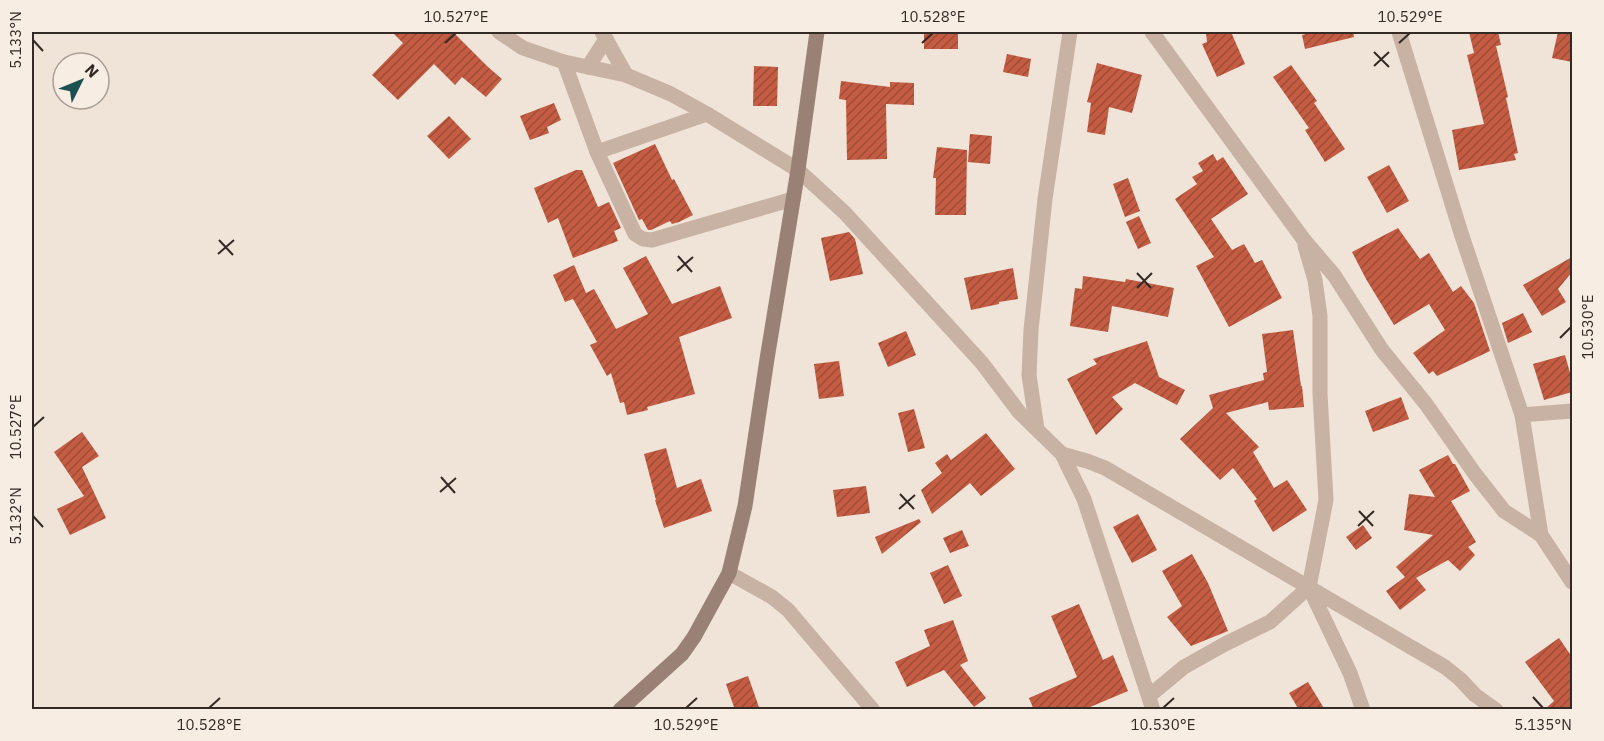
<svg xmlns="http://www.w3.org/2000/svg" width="1604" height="741" viewBox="0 0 1604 741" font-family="'IBM Plex Sans',sans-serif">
  <defs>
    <pattern id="building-hatch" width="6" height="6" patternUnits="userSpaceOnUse" patternTransform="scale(1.5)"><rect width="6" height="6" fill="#c35c42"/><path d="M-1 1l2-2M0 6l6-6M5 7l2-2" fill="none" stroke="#9f4c37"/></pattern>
  </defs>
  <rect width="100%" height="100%" fill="#f0e3d7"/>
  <g fill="url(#building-hatch)">
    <path d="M392,32H453L488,67L502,79L486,97L462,77L455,85L434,64L398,100L372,75L403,43Z"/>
    <rect x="924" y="32" width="34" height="17"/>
    <path d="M1206,32H1231L1245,64L1217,77L1202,44L1207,42Z"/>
    <path d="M1314,32H1353L1354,37L1305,49L1302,35Z"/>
    <path d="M1469,32H1498L1501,45L1496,46L1508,97L1506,98L1518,153L1514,154L1516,160L1459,170L1452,130L1484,124L1467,55L1474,53Z"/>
    <path d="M1558,32H1572V62L1552,58Z"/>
    <path d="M1007,54L1031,59L1028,77L1003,72Z"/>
    <path d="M1097,63L1142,75L1132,113L1109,107L1105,135L1087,132L1091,103L1087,102Z"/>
    <path d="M1291,65L1317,101L1314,103L1345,149L1325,162L1305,130L1309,128L1273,77Z"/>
    <path d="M754,66L778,67L777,106H753Z"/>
    <path d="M841,81L890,87V82L914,83V105L886,104L887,159L847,160L846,100L839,99Z"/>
    <path d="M554,103L561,120L547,127L549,133L530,140L520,116Z"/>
    <path d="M449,116L471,139L449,159L427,136Z"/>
    <path d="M970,134L992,136L990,164L968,162Z"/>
    <path d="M655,144L672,180L674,179L693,215L679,222L672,224L670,221L651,230H648L642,219L639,220L613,163Z"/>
    <path d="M937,147L967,150L966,215H935L936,178H933Z"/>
    <path d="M1213,154L1217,161L1223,157L1248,194L1211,219L1232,250L1244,244L1255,263L1262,260L1282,298L1229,327L1196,266L1214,257L1175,199L1197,184L1192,177L1203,171L1198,163Z"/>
    <path d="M1389,165L1409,201L1387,213L1367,177Z"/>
    <path d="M576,170H582L598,207L609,202L621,228L614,231L618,241L573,258L558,218L548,223L534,188Z"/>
    <path d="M1128,178L1140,211L1125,217L1113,184Z"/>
    <path d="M1139,216L1151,243L1138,249L1126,222Z"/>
    <path d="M1398,228L1420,259L1429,253L1453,292L1461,286L1474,303L1490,351L1437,376L1433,371L1429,374L1413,353L1445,330L1429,304L1394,325L1366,279L1352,252Z"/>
    <path d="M849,232L855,239L863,274L830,281L821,238Z"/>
    <path d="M646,256L672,304L720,286L732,318L679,337L695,394L647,407L648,410L627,415L624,402L620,403L611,373L607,376L590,345L597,342L573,299L565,302L553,275L574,265L586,293L594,289L616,329L648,314L623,268Z"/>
    <path d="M1572,257V272L1558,289L1566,302L1542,316L1523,285Z"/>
    <path d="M1013,268L1018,299L999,302V304L971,310L964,278Z"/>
    <path d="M1083,276L1125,282L1126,279L1174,288L1168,317L1112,306L1108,332L1070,326L1075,288L1082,289Z"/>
    <path d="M1523,313L1532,332L1508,343L1502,323Z"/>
    <path d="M1293,330L1301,386H1302L1304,407L1269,410L1268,402L1226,413L1259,447L1253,452L1274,488L1287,480L1307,510L1273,532L1254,501L1257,499L1233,468L1220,480L1180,439L1213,408L1209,395L1264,380L1263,373L1267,372L1262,334Z"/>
    <path d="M906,331L916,355L888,367L878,343Z"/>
    <path d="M1147,341L1159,377L1185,390L1177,405L1135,383L1112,397L1123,409L1096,435L1067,379L1097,364L1093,359Z"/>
    <path d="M1565,355L1572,380V392L1544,400L1533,364Z"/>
    <path d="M839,361L844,396L819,399L814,364Z"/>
    <path d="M1401,397L1409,419L1373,432L1365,411Z"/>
    <path d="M914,409L925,448L908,452L898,413Z"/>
    <path d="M82,432L99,456L82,467L106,518L70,535L57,509L84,496L54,452Z"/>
    <path d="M986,433L1015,469L981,496L970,483L932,514L921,490L942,473L935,463L947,454L951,460Z"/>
    <path d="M666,448L677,488L701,479L712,511L664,528L655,500H656L644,454Z"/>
    <path d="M1448,455L1453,464H1455L1470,491L1451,501L1476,542L1468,547L1475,555L1460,571L1448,560L1416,578L1426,590L1400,610L1386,591L1405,577L1396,567L1433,535L1404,530L1409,494L1435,497L1419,470Z"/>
    <path d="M866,486L870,513L837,517L833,490Z"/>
    <path d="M1138,514L1157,550L1132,563L1113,527Z"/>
    <path d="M919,519L921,522L882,554L875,537Z"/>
    <path d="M1363,525L1372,538L1356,550L1346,537Z"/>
    <path d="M962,530L969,546L950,553L943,538Z"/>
    <path d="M1192,554L1208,583L1228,631L1191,646L1167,617L1182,606L1162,571Z"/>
    <path d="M948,565L962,596L944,604L930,573Z"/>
    <path d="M1079,604L1103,660L1113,655L1128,691L1083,710H1034L1029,698L1077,677L1051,616Z"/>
    <path d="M953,620L968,661L960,665L986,698L974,707L944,670L907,687L895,662L930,646L924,630Z"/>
    <path d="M1559,638L1572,657V710H1544L1554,701L1525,662Z"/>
    <path d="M748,676L760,710H735L726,684Z"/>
    <path d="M1308,682L1325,710H1299L1289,693Z"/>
  </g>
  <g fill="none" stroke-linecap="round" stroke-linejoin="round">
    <g stroke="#c7b2a4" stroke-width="15">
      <path d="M499,32L523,48L564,62L626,75L671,94L707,114L798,170L845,213L982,363L1019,412L1062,454L1084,499L1153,710"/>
      <path d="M602,32L626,75"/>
      <path d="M1152,32L1304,240L1334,275L1382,350L1426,404L1475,474L1504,511L1541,535"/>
      <path d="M1399,32L1461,233L1522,415L1541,535L1572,582"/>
      <path d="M564,62L597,152L635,234L643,239L652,240L793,199"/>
      <path d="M588,67L606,39"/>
      <path d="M597,152L707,114"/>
      <path d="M1305,246L1315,280L1320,316V394L1326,500L1309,587L1350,673L1363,710"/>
      <path d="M1522,415L1572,411"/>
      <path d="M1037,429L1029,375L1031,330L1045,199L1070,32"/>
      <path d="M1062,454L1087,461L1105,468L1445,667L1460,679L1475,695L1496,710"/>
      <path d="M729,573L772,597L788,610L873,710"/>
      <path d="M1149,696L1184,667L1225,644L1270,622L1309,587"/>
    </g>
    <path stroke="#9a8175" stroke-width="15" d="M620,710L682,654L694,637L729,573L745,506L767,359L798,170L817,32"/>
  </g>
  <path fill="none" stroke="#332925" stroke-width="2" d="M33,40L43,51M445,43L456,33M922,43L933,33M1399,43L1410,33M1374,52L1389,67M1374,66L1389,52M219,240L233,255M218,254L234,240M678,256L692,272M677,271L693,257M1137,273L1151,288M1137,288L1152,273M1560,338L1571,327M33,427L44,417M441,477L455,493M440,492L456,478M900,494L914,509M899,509L915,495M1359,511L1373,526M33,516L43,527M1358,526L1374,511M1533,697L1543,708M209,708L220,698M686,708L697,698M1163,708L1174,698"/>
  <rect width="1604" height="741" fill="none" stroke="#f8ede3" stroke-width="66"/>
  <g transform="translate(81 81) rotate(47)"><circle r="28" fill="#f8ede3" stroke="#a99f97" stroke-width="1.5"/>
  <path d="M0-4.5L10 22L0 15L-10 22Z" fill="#1c5152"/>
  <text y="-9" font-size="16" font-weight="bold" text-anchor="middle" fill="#332925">N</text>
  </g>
  <rect x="33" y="33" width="1538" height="675" fill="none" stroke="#332925" stroke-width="2"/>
  <g font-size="15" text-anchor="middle" fill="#332925">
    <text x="456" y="22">10.527°E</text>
    <text x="933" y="22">10.528°E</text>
    <text x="1410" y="22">10.529°E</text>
    <text transform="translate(16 40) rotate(-90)" y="5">5.133°N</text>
    <text transform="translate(1588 327) rotate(-90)" y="5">10.530°E</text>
    <text transform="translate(16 427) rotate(-90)" y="5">10.527°E</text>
    <text transform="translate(16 516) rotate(-90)" y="5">5.132°N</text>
    <text x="209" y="730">10.528°E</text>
    <text x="686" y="730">10.529°E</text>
    <text x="1163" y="730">10.530°E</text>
    <text x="1543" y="730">5.135°N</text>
  </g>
</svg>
